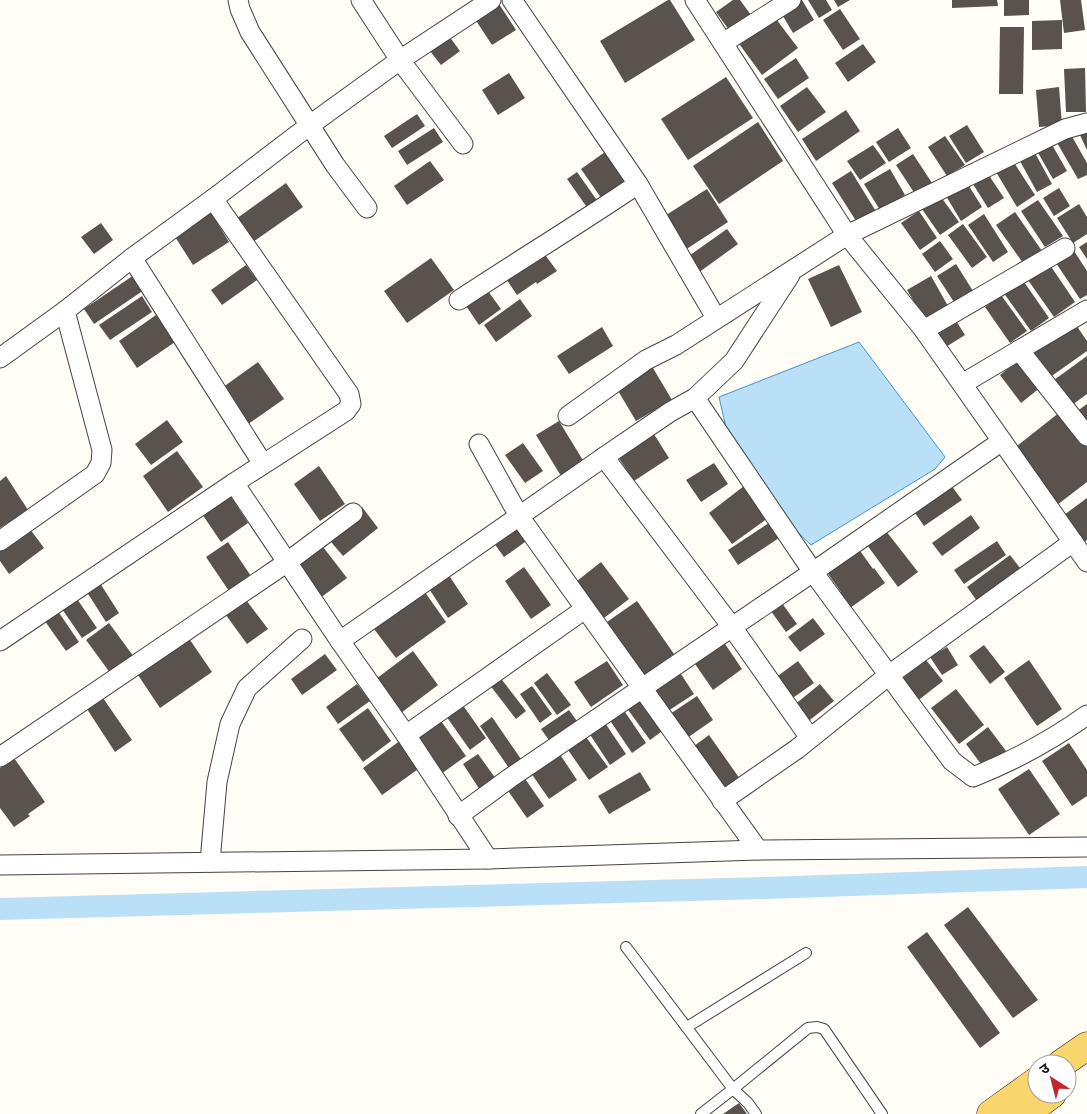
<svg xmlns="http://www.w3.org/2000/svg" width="1087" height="1114" viewBox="0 0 1087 1114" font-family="Spectral,'Noto Sans Devanagari',serif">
  <rect width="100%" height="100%" fill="#fffdf5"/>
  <path fill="#b9e0f7" stroke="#3f96cf" d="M859,342L945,457L935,469L811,545L790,525L730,445L719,397Z"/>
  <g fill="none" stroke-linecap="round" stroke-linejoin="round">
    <path stroke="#b9e0f7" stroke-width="22" d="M0,909L766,888L1087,877"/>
  </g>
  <g fill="#5a524d">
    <path d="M668,0H670L695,40L625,83L600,41Z"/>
    <path d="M733,0H740L751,15L729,30L716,12Z"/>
    <path d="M799,0H802L814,20L793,33L780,11Z"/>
    <path d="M808,0H826L832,10L819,18Z"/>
    <path d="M834,0H850L838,7Z"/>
    <path d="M952,0H997L998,6L952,8Z"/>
    <path d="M1004,0H1029V15L1004,16Z"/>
    <path d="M1060,0H1081L1085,30L1064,33Z"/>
    <path d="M497,1L516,30L492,45L473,16Z"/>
    <path d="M840,9L860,39L843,50L823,20Z"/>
    <path d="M773,15L798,48L762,75L737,41Z"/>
    <path d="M1062,20V49L1032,50V21Z"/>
    <path d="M1000,27H1024L1023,94H999Z"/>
    <path d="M446,32L460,51L441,65L426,46Z"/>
    <path d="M863,44L876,62L848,82L835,63Z"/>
    <path d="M796,58L809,78L778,99L764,79Z"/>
    <path d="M1085,68L1086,112H1066L1064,69Z"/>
    <path d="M509,73L525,98L498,115L482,90Z"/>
    <path d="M726,77L753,118L688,160L661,119Z"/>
    <path d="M807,87L826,112L798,132L780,106Z"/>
    <path d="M1059,87L1062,125L1039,127L1036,90Z"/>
    <path d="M846,110L860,131L816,161L802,139Z"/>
    <path d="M417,114L425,126L392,148L384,136Z"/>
    <path d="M758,122L783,161L719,204L693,166Z"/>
    <path d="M967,125L984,152L966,163L949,136Z"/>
    <path d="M434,128L443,142L407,165L398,151Z"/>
    <path d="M898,128L911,148L889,162L876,142Z"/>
    <path d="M1087,129V150L1079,133Z"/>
    <path d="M1070,133L1087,163V175L1078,179L1056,141Z"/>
    <path d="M945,136L965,165L947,176L928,147Z"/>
    <path d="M1051,143L1067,171L1053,179L1037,151Z"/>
    <path d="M873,145L886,163L860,180L847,161Z"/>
    <path d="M605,152L628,184L604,202L581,169Z"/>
    <path d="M1035,153L1052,184L1037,192L1020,161Z"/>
    <path d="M913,154L932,183L915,194L896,165Z"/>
    <path d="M430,161L444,180L407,205L394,186Z"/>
    <path d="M1013,161L1035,195L1017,207L996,172Z"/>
    <path d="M890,169L905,195L880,210L864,184Z"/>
    <path d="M851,171L877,213L858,224L832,183Z"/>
    <path d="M577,172L601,206L591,213L567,179Z"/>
    <path d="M988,174L1004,198L988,208L973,184Z"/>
    <path d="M286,183L303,207L253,242L236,219Z"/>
    <path d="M967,183L982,207L961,221L946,196Z"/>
    <path d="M1059,188L1070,206L1054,216L1043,198Z"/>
    <path d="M707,189L728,222L685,250L663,217Z"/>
    <path d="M941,197L959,222L940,235L922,209Z"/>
    <path d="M1038,200L1063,236L1045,247L1021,211Z"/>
    <path d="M1079,204L1087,217V234L1073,243L1057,218Z"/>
    <path d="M209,209L229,242L193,265L172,232Z"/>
    <path d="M919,211L937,238L920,250L901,223Z"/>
    <path d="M1015,212L1042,251L1023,263L996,225Z"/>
    <path d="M984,214L1008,252L993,262L968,225Z"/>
    <path d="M101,223L113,240L94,254L81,237Z"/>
    <path d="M963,224L987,257L972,268L948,235Z"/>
    <path d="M727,229L738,244L698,273L686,258Z"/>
    <path d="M940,241L953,259L935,272L922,254Z"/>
    <path d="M1087,242V259L1079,247Z"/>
    <path d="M1074,251L1087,271V295L1080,299L1056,263Z"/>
    <path d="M543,252L557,271L537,284L536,282L517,295L504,276Z"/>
    <path d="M431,258L454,290L407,323L384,291Z"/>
    <path d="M956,264L973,291L954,302L937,276Z"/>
    <path d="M246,265L257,280L222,305L211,290Z"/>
    <path d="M839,265L862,312L831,327L808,279Z"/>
    <path d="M1050,265L1075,302L1054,317L1028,280Z"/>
    <path d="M134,275L144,290L94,324L84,309Z"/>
    <path d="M931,276L948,306L925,320L907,290Z"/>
    <path d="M1022,279L1049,318L1031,331L1003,292Z"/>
    <path d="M485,287L501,309L479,325L464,303Z"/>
    <path d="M1001,295L1027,331L1010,343L985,307Z"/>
    <path d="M142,296L152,312L110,340L99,325Z"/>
    <path d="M520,299L532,316L496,342L484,325Z"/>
    <path d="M156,315L175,342L137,368L119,341Z"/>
    <path d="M953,316L965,335L941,350L929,331Z"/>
    <path d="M1074,322L1087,341V351L1046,380L1028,354Z"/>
    <path d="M602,327L613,346L569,374L557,356Z"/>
    <path d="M1087,356V394L1072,405L1054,380Z"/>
    <path d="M1020,359L1041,387L1021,403L1000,375Z"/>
    <path d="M258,362L284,399L244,427L219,390Z"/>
    <path d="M650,363L672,400L636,421L614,384Z"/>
    <path d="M1087,404V428L1076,412Z"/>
    <path d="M1060,412L1087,446V482L1057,505L1013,449Z"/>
    <path d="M167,420L183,442L151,465L135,444Z"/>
    <path d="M559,421L584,462L561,476L536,435Z"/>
    <path d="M652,431L669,458L634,481L616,454Z"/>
    <path d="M523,443L543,471L525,483L505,455Z"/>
    <path d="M177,451L203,487L168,512L143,476Z"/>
    <path d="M714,463L728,484L701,502L686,480Z"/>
    <path d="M319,466L345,504L320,521L294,484Z"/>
    <path d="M6,476L28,510L0,528V481Z"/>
    <path d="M951,485L962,500L924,526L913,510Z"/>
    <path d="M744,486L768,518L732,544L709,513Z"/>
    <path d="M228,492L248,523L221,542L200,511Z"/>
    <path d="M1087,498V540L1084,542L1064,515Z"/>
    <path d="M362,507L378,528L343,556L326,536Z"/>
    <path d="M971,515L980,528L942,556L932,543Z"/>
    <path d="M519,519L532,537L504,557L491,539Z"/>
    <path d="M769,523L779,538L738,565L728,550Z"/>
    <path d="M30,529L44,548L9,574L0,561V551Z"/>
    <path d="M886,531L918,572L898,587L867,545Z"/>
    <path d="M997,541L1006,555L964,584L954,570Z"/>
    <path d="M228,542L253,579L231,594L206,557Z"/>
    <path d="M320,543L347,578L316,601L289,566Z"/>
    <path d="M858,548L873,569L874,568L885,583L850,608L839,593L841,592L826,571Z"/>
    <path d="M1010,555L1020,568L977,601L967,587Z"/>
    <path d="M601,562L629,599L604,618L577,581Z"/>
    <path d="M524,567L551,605L531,619L505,581Z"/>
    <path d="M446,571L468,604L448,618L426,584Z"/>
    <path d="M98,580L119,613L106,622L85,589Z"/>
    <path d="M422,588L446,622L396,658L371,625Z"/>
    <path d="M75,596L97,628L82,638L60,606Z"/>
    <path d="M243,596L268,629L247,644L223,611Z"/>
    <path d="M779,599L797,624L786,632L768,607Z"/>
    <path d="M637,601L674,654L644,675L607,622Z"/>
    <path d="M55,607L79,642L66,651L42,617Z"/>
    <path d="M813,618L825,634L800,652L788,637Z"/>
    <path d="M109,623L134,657L111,674L86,640Z"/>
    <path d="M190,640L212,672L160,708L138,675Z"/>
    <path d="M723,641L742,669L713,690L693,661Z"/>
    <path d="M984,645L1005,672L990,684L969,656Z"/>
    <path d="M947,647L958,665L942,675L930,657Z"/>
    <path d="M413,651L438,685L397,716L372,682Z"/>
    <path d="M325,654L337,670L302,695L291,679Z"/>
    <path d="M926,660L943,681L916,702L899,681Z"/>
    <path d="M1029,660L1062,709L1037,726L1004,678Z"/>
    <path d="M607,661L623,685L591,707L574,682Z"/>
    <path d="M798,661L814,683L787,702L771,681Z"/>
    <path d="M547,673L571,705L557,715L534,683Z"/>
    <path d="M681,674L694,694L668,711L654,691Z"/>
    <path d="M499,676L526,711L516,719L489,684Z"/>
    <path d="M357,684L370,701L338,724L326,707Z"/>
    <path d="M820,684L834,701L806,723L793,706Z"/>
    <path d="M532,686L552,714L540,723L520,694Z"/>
    <path d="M956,689L984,725L959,744L931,708Z"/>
    <path d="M642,695L665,729L650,740L626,707Z"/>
    <path d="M697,696L713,720L687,738L670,714Z"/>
    <path d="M103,698L132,740L115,752L87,709Z"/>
    <path d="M462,704L486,738L470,750L446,716Z"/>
    <path d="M368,708L391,741L363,762L339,729Z"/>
    <path d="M623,709L646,743L632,753L609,719Z"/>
    <path d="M569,710L579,724L551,743L541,729Z"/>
    <path d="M492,717L523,762L511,771L480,726Z"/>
    <path d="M441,721L466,756L441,774L415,739Z"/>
    <path d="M605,723L626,754L610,765L589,733Z"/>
    <path d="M988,727L1006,751L984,768L966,744Z"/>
    <path d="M709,735L740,779L724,790L694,746Z"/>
    <path d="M586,737L608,767L589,780L568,750Z"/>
    <path d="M401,740L421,767L382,795L363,768Z"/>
    <path d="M1069,743L1087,770V796L1072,806L1042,761Z"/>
    <path d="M559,753L577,780L549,799L531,773Z"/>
    <path d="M478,754L496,779L480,790L463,764Z"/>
    <path d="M14,758L45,802L28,814L30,816L14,827L0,808V768Z"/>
    <path d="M1029,769L1060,814L1029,835L998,789Z"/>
    <path d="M640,772L651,790L609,814L598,796Z"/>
    <path d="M521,773L544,806L527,818L504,785Z"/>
    <path d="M968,907L1038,1000L1013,1018L944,925Z"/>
    <path d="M927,932L1000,1033L980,1048L907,947Z"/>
    <path d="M739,1103L747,1114H723Z"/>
  </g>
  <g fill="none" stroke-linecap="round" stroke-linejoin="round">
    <defs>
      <g id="service">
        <path d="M626,947L733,1089L748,1103L756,1114"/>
        <path d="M687,1027L806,953"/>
        <path d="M701,1114L733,1089L808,1028L817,1027L824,1029L882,1114"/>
      </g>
      <g id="minor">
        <path d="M238,0L240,9L250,32L335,165L367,208"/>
        <path d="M361,0L400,60L463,144"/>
        <path d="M512,0L638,184L716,318"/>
        <path d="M695,0L847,235L924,330L1087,562"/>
        <path d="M723,43L791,0"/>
        <path d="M132,258L263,464"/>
        <path d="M459,300C518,261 579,224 638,184"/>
        <path d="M924,330L1065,248"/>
        <path d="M1019,350L1087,436"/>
        <path d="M0,358L65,311L132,258L213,199L310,125L400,60L491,0"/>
        <path d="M962,384L1087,310"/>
        <path d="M695,398L813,572L952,761L973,777C1013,761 1052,740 1087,715"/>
        <path d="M568,416L646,360L676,345L847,235L1065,129L1087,123"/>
        <path d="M479,444L519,516L758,850"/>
        <path d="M604,457L732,627L810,738"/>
        <path d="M234,483L340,641L406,735L488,859"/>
        <path d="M0,541L95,474L101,463L102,450L65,311"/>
        <path d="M0,641L234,483L346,411L351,404L349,394L213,199"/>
        <path d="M340,641L604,457L670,412L695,398L734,361L790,275"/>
        <path d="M406,735L585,609"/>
        <path d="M0,757L286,563L353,513"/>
        <path d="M722,801L797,749L889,675L1073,542"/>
        <path d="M458,816L510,778L813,572L1002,441"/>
        <path d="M210,862L217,782L230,724L247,688L302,639"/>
        <path d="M0,865L488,859L758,850L1087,847"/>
      </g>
      <g id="primary">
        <path d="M1061,1064L1087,1046"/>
        <path d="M991,1114L1037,1081"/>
        <path d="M1025,1114L1052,1094"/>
      </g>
    </defs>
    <use href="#service" stroke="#444" stroke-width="12"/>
    <use href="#minor" stroke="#444" stroke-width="21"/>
    <use href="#primary" stroke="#222" stroke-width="29"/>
    <use href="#service" stroke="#fff" stroke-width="10"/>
    <use href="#minor" stroke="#fff" stroke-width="19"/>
    <use href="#primary" stroke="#f9d66b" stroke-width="28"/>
  </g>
  <g transform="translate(1052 1079) rotate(324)"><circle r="24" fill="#ffffff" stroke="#a0a0a0"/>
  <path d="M0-4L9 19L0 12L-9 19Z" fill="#c4262e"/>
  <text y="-8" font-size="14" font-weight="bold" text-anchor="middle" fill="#111111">उ</text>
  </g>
</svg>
